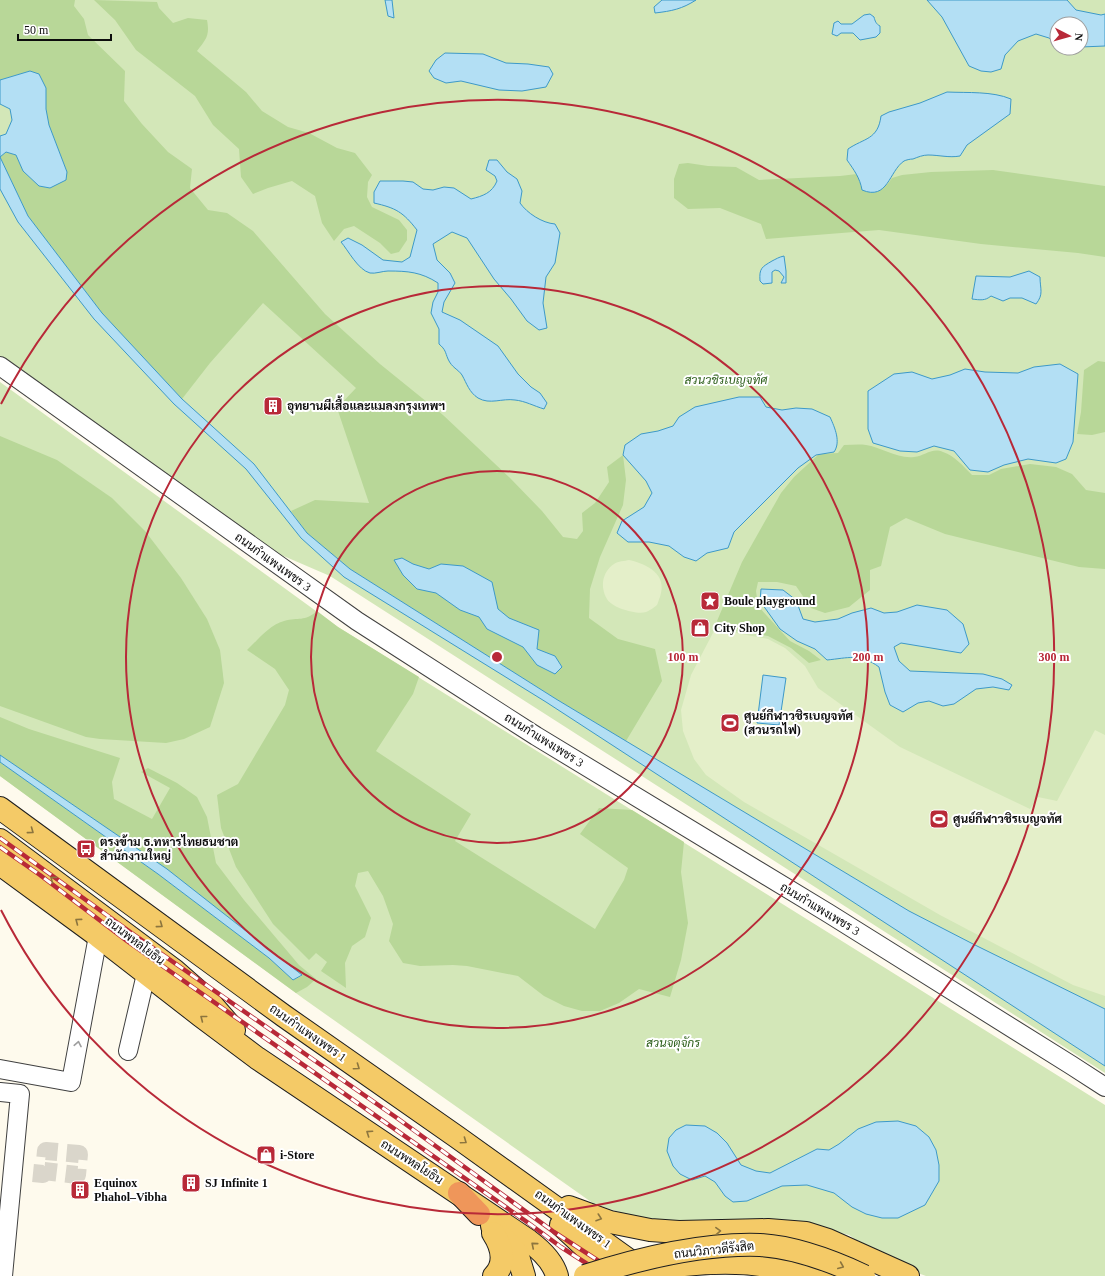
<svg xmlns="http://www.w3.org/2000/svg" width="1105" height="1276" viewBox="0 0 1105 1276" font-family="'Times New Roman',Sarabun,serif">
  <rect width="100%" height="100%" fill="#fefaed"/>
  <g fill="#d3e7b8" fill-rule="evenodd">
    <path d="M0,0H1105V1073L330,576L272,551L0,358ZM1057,24H1081V48H1057Z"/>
    <path d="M0,382L338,627L1105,1105V1276H926L890,1263L849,1235L797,1222H651L594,1204L304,999L0,776Z"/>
  </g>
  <g fill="#b8d798">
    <path d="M0,0H75L74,6L84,19L88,35L125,71L124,101L142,124L168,152L192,169L190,188L208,210L227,213L253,231L325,314L380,364L443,415L510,478L542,511L563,537L577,539L583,531L582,513L595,503L609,482L607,467L623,455L626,480L623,505L600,557L590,589L589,618L618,639L655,649L662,681L626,741L556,699L350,569L307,533L291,511L315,500L369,503L337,408L356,388L263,303L210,363L182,399L102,313L28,216L0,157L6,152L16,155L23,171L39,186L50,188L67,172L49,125L46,109V88L30,71L0,80Z"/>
    <path d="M94,0L157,2L159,8L173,23L188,18L207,20C210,36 206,39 197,51L246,92L262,111L288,127L309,133L337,148L355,153L372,175L368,182L367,197L372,207L399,220L407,230V240L399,252L391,254L380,243L354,226L344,229L334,241L322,223L315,196L292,181L268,188L253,194L241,177L239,149L213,125L195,96L136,50L115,20Z"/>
    <path d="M688,163L708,166L736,167L759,180L840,176L857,174L861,182L862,190C877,191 883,192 892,178L902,175L931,172L993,170L1105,186V257L1078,253L981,244L879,230L766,239L761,224L720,208L688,209L674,198V179L679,164Z"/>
    <path d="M1098,361L1105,362V432L1092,435L1077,434L1081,412L1084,370Z"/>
    <path d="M0,436L57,460L112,498L145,531L181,578L207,619L220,650L224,683L210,727L184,739L166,743L100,739L86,737L0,706Z"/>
    <path d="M844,445C851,445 859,444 866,445C881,447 897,459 914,457C925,456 932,447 943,452C955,456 963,466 972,475H989L1001,469L1030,464L1056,467L1072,474L1086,490L1105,493V569L1079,567L945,534L906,518L890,527L881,566L870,570V590L849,607L825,613L811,608L796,586L777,582H758L756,591L758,606L790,641L809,651L821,660L809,663L791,648L768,636L723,629L717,621L742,562L781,493L794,477L819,454L838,453Z"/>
    <path d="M317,611L338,627L419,677L413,694L376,751L471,814L455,841L595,929L624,880L628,868L580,834L599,808L632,810L684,842L681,872L688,923L681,960L670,997L639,989L619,1003L600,1011H582L564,1006L544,996L518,976L467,966L453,965L420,966L403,963L389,941L393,924L383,896L368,871L358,873L355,886L371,918L365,937L352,946L345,963L346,988L321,971L327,962L316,953L309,960L273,924L236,867L221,828L217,795L238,784L285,705L289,690L275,669L247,650C258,640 269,625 284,621C299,617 304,622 317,611Z"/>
    <path d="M0,717L29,729L120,758L112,782L114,799L152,819L170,788L141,772L148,768L177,783L197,797L207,817L216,863L244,900L299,965L316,979L307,987L296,993L0,776V762L158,874L269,958L293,980L302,976L167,869L0,755Z"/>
  </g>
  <g fill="#e4efc9">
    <path d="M629,560C647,564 668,574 660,597C659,599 658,603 657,605C655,607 649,611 646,612C637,615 612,608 607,599C600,587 602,572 614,564C618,561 625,561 629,560Z"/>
    <path d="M715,629L768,639L785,648L805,666L818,688L900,747L1030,809L1038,797L1057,801L1095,730L1105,735V996L1073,985L940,915L744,802L706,775L694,759L683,731L681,710L691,675Z"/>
  </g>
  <g fill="#b3dff4" stroke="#3d99c8">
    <path d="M385,0H392L394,18L388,16Z"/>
    <path d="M662,0H696C682,9 672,11 655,13L654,7Z"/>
    <path d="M927,0H1067L1076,10L1101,15L1105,14V46L1081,47V24H1057V45L1049,38L1036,34L1018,41L1005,55L1001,69L991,72L981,71L969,66L942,17Z"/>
    <path d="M870,14L874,17C875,21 876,24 880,26V33L876,37L860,40L853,33H841L837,36L832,34L834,23L838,21L841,24H852L864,15Z"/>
    <path d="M445,53L483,54L506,63L528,64L549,67L553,74L546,87L522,91L499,90L461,81L446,83L434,78L429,71L436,60Z"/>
    <path d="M30,71L39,74L46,88V109L49,125L67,172L66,180L50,188L39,186L23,171L16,155L6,152L0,157L28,216L102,313L182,399L254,464L307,533L350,569L556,699L909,911L975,945L1105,1009V1066L546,702L344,577L301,538L246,469L174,404L94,319L18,222L0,189V136L6,134L12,120L10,109L0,104V80Z"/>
    <path d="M947,92C968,93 992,91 1011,99L1010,114L967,145L960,156C949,158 939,155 928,155C923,155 918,157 913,159C910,159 906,160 904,161C889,171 888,201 862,190C860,178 854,170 847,160L848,149C864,138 878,140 881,116L889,112L920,103Z"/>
    <path d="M489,160H497L507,172L517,179L522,191L520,203C527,213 542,223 555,224L560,233L555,263L546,277L543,303L547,328L539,330L527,321L511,299L494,279L467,238L452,232L433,244L437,260L450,273L455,283L444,302L442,312L460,320L498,346L518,374L531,387L540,393L547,403L544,409C534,406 525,401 515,400C502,398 490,405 478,398C469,392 467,384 462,375C458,369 452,368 448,359C445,352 446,350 439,344V329L431,313L433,302L438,292V283C421,272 408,271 388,271C383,271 375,274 370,273C358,270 348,250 341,242L348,238L362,245L383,260L402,262L410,257L417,230C403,212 396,208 374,203V192L380,181H403L413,182L423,189L433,190L444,187L454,188L471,199C483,196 492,193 497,181L495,176L486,170Z"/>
    <path d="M784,256L786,271V283H781L784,277L779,271L775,270L772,272V283L763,284L760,281C759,268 762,267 772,261C776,259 779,257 784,256Z"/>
    <path d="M1029,271L1040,277C1040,289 1044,294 1036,304L1022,298H1010L1003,301L991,296C985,301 980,300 972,299L976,276L1010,277Z"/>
    <path d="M1060,364L1078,374L1073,442L1066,459L1056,463L1028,459L1004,465L988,472L970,470L954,451L934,446L917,452L900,451L873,443L868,429V391L894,374L912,372L932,379L950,375L965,369L985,372L1018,373L1034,367Z"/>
    <path d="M739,397H760L766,407L782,410L796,408L812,409L830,417C835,428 841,442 834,452L816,455L798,468L734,532L728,548L707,553L696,561L684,557L669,546L649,542H628L617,533L622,521L644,507L652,493L646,481L623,455L625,445L641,434L658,431L673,426L679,417L695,407Z"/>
    <path d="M402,558L413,564L429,569L441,564L463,566L492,582L498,609L509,618L539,630L537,649L555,656L562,667L555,674L537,665L523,647L487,629L479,617L460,610L436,593L417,589L403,575L394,560Z"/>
    <path d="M761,589L783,590L796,600L803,619L815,622L838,619L852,613L871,608L884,613L897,612L917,605L947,610L963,624L969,644L961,653L901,643L894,647L899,661L910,671L983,674L1002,679L1012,685L1009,690L993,687L976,689L954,704L943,706L929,701L918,703L903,712L890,705L885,692L879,667C860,653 848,658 827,660L815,649L797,641L780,629L760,601Z"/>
    <path d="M763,675L786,678L779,725L757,723Z"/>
    <path d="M0,755L167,869L302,975L293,980L269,958L158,874L0,762Z"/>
    <path d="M898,1121L916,1126L929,1137L936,1150L939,1165V1181L925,1205L898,1218H882L866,1214L852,1207L834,1193L807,1185L782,1186L747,1201L733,1202L725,1196L715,1182L705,1176L692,1180L680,1174L673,1166L667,1151L669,1138L676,1130L686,1125L705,1126L717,1133L727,1143L741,1165L756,1171L770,1173L817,1149L829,1150L839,1144L858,1129L876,1122Z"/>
  </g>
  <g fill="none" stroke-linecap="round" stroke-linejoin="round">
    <path stroke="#dad6cb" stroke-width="18" stroke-dasharray="18 9" stroke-linecap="butt" d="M33,1173L43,1174L44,1171L46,1151L79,1154L77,1175L44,1171"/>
    <defs>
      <g id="minor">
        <path d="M0,366L357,621L536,736L828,913L1071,1065L1105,1087"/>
        <path d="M128,1051L146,974"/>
        <path d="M0,1069L71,1082L98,936"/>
        <path d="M0,1092L20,1094L3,1276"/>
      </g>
      <g id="major">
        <path d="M0,808L284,1016L457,1137L651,1276"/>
        <path d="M0,840L174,970L207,999L234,1030"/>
        <path d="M0,864L98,936L201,1016L257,1058L529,1241C541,1250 553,1261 557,1276"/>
        <path d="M569,1207L610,1222L650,1230L679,1232L768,1230L806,1233L828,1240L908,1276"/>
        <path d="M561,1225L616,1276"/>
        <path d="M492,1226L517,1253L524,1276"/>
        <path d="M493,1233C502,1247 507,1263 494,1276"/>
        <path d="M796,1264L829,1276"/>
        <path d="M634,1273C667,1266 702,1262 736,1263C761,1263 785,1270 809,1276"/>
      </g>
      <path id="highway" d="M459,1193L479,1214"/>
    </defs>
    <use href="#minor" stroke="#404040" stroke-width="20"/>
    <use href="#major" stroke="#1e1e1e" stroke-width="24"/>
    <use href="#highway" stroke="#1e1e1e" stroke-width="24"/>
    <use href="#minor" stroke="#fff" stroke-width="18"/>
    <use href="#major" stroke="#f4ca67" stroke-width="22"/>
    <use href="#highway" stroke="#ef965a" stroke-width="22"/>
    <defs>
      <g id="rail">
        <path d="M0,838L133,934L397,1118L554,1232L622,1276"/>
        <path d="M0,847L40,875L127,941L527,1222L561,1247L606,1276"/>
      </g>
    </defs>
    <use href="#rail" stroke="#b82938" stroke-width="4.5"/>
    <use href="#rail" stroke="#fff" stroke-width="3" stroke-dasharray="9" stroke-linecap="butt"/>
    <defs>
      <path id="major-bridge" d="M585,1276C638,1259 705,1243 760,1245C796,1247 832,1261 864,1276"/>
    </defs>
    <use href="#major-bridge" stroke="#1e1e1e" stroke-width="24" stroke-linecap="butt"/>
    <use href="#major-bridge" stroke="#f4ca67" stroke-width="22"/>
  </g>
  <defs><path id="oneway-chevron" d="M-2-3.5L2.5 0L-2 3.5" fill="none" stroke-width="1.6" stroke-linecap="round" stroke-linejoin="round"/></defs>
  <g stroke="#8c753e">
    <use href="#oneway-chevron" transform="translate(31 831) rotate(36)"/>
    <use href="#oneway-chevron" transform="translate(53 879) rotate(-143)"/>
    <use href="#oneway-chevron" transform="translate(78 921) rotate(-143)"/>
    <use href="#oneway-chevron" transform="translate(160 925) rotate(36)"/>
    <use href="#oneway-chevron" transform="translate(203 1018) rotate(-142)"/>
    <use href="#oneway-chevron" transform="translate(357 1067) rotate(35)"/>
    <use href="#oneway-chevron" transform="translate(369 1133) rotate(-146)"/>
    <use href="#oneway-chevron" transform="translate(464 1141) rotate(35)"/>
    <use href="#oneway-chevron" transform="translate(599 1218) rotate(19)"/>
    <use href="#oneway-chevron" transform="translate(718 1231) rotate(-2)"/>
    <use href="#oneway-chevron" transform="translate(534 1245) rotate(-140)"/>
    <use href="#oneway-chevron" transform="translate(841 1266) rotate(23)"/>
  </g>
  <use stroke="#9e9e9e" href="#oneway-chevron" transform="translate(78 1044) rotate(-79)"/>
  <g fill="none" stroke="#b82938" stroke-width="2">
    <circle cx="497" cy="657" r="186"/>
    <circle cx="497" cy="657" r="371"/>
    <path d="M1 404A557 557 0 1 1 1 910"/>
  </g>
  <defs>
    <symbol id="building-square" viewBox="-11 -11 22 22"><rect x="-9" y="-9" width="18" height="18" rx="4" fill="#b82938" stroke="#fff"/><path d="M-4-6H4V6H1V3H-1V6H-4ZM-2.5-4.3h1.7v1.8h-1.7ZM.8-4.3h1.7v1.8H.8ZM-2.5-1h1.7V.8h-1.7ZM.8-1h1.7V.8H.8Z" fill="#fff"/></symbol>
    <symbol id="sight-square" viewBox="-11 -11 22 22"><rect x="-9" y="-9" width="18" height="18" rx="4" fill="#b82938" stroke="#fff"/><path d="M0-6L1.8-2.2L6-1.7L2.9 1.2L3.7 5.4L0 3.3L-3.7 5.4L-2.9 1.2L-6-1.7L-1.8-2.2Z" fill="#fff"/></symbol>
    <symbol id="shop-square" viewBox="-11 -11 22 22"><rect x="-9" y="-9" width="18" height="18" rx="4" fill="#b82938" stroke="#fff"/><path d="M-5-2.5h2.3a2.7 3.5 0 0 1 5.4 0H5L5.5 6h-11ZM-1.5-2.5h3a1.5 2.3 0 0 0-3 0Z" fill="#fff"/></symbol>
    <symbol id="stadium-square" viewBox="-11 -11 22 22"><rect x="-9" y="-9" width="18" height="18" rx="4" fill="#b82938" stroke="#fff"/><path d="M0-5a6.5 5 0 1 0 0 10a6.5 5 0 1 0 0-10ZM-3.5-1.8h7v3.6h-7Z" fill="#fff"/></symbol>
    <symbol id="bus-square" viewBox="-11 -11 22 22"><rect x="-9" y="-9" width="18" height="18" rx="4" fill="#b82938" stroke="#fff"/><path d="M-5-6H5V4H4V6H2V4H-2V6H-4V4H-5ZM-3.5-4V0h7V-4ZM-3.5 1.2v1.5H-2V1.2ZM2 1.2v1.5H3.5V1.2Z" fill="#fff"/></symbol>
  </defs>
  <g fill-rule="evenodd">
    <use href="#building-square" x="262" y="395" width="22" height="22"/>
    <use href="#sight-square" x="699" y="590" width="22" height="22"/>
    <use href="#shop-square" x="689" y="617" width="22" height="22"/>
    <use href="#stadium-square" x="719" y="712" width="22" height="22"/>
    <use href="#stadium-square" x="928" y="808" width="22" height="22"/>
    <use href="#bus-square" x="75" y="838" width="22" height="22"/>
    <use href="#shop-square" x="255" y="1144" width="22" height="22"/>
    <use href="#building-square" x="180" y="1172" width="22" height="22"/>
    <use href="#building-square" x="69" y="1179" width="22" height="22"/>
  </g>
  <g text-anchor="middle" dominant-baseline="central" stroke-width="4" stroke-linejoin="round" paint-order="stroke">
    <g font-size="12" font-style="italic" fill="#31621f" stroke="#fff">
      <text x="726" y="380">สวนวชิรเบญจทัศ</text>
      <text x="673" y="1043">สวนจตุจักร</text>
    </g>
    <g font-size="12" font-weight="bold" fill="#0d0d0d" stroke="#fff" text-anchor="start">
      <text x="287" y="406">อุทยานผีเสื้อและแมลงกรุงเทพฯ</text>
      <text x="724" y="601">Boule playground</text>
      <text x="714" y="628">City Shop</text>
      <text x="744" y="716">ศูนย์กีฬาวชิรเบญจทัศ<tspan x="744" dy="14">(สวนรถไฟ)</tspan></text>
      <text x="953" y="819">ศูนย์กีฬาวชิรเบญจทัศ</text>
      <text x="100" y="842">ตรงข้าม ธ.ทหารไทยธนชาต<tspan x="100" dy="14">สำนักงานใหญ่</tspan></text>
      <text x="280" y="1155">i-Store</text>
      <text x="94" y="1183">Equinox<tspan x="94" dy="14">Phahol–Vibha</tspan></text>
      <text x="205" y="1183">SJ Infinite 1</text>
    </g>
    <g font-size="12" fill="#0d0d0d" stroke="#fff">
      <text transform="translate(273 562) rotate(36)">ถนนกำแพงเพชร 3</text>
      <text transform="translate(544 740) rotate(32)">ถนนกำแพงเพชร 3</text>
      <text transform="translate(820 909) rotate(31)">ถนนกำแพงเพชร 3</text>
      <text transform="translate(135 941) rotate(37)">ถนนพหลโยธิน</text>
      <text transform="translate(308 1033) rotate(35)">ถนนกำแพงเพชร 1</text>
      <text transform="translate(412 1162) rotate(33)">ถนนพหลโยธิน</text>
      <text transform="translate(573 1219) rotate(36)">ถนนกำแพงเพชร 1</text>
      <text transform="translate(714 1250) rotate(-6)">ถนนวิภาวดีรังสิต</text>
    </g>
  </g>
  <circle cx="497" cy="657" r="6" fill="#b82938" stroke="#fff" stroke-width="2"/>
  <g font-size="12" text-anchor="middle" font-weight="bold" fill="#b82938" stroke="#fff" stroke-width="4" stroke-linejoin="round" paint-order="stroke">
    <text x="683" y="661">100 m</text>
    <text x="868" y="661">200 m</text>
    <text x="1054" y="661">300 m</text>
  </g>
  <g transform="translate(1069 36) rotate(96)"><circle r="19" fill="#ffffff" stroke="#9e9e9e"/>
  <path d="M0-3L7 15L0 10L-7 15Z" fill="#b82938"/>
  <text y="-6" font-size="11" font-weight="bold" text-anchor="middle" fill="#0d0d0d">N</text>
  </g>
  <path d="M18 34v6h93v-6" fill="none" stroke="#0d0d0d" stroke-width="2"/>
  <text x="24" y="34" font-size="12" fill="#0d0d0d" stroke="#ffffff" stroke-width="3" paint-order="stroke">50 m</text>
</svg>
